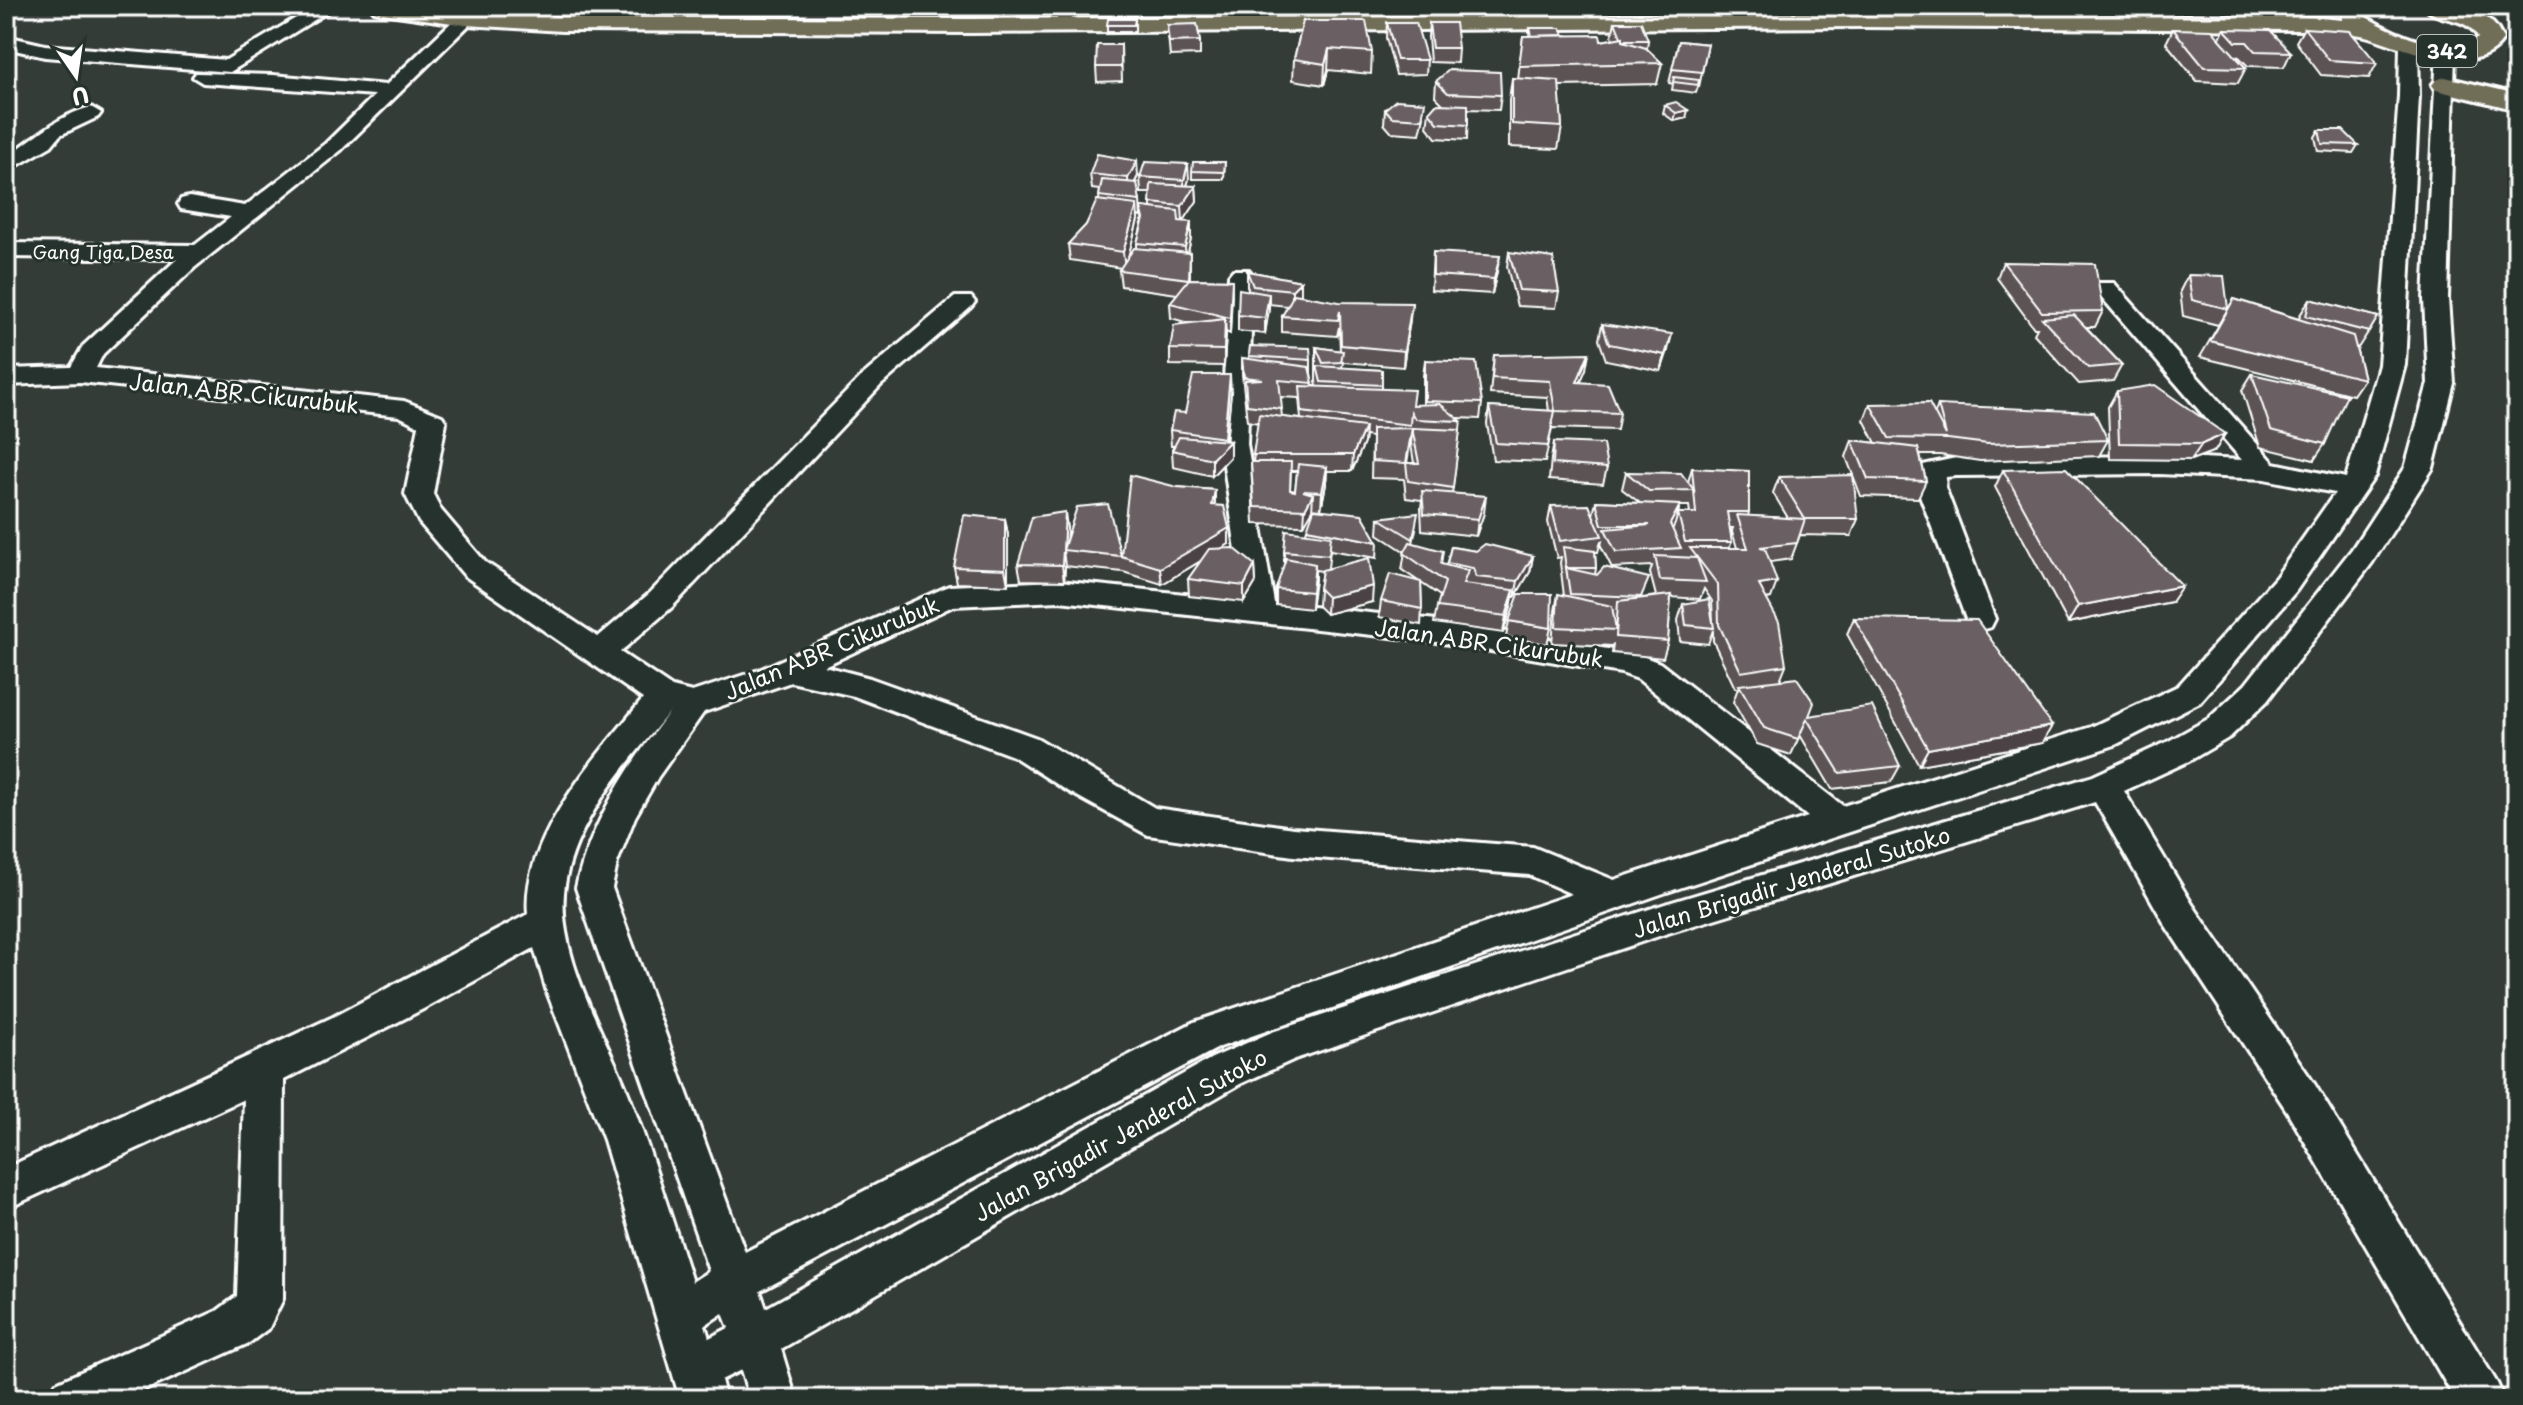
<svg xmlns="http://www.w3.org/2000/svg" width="2523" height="1405" viewBox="0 0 2523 1405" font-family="'Playpen Sans',sans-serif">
  <rect width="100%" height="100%" fill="#343c38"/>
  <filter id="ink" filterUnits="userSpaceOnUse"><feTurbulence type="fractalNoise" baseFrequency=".0125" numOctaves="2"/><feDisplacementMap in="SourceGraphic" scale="16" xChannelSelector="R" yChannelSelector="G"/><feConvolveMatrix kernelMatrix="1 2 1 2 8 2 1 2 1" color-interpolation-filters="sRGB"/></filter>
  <g filter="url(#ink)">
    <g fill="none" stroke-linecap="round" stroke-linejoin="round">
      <defs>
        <g id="minor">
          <path d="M316,6H337L230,72L45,57L6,48V36L45,45L226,60Z"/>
          <path d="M1056,6H1074L1070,29H1058Z"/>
          <path d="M466,13L472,14L475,18L472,22L340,151L194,268L103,354L96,368L404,401L442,416L446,422L433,494L441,510L485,562L598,637L650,593L863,375L955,297H971L975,302L971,307L881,385L672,607L620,652L672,687L692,692L759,670L949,586L1059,581L1243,600L1221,444L1229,275L1233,270H1249L1253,275L1247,444L1274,603L1437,620L1637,654L1660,663L1843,806L2091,727L2178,686L2276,577L2335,493L2265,479L2159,474L1956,476L1946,477L1945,487L1995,619L1991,627L1980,630L1969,627L1917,487L1923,465L1956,458L2159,456L2242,460L2098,293L2094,288L2098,283H2114L2274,463L2346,478L2379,365L2399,96L2400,45L2409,39L2418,45L2419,96L2405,365L2375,476L2296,591L2200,702L2115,745L1664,893L1220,1047L760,1291L766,1308L1212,1058L1272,1032L1665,904L2093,776L2165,743L2208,719L2245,685L2352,549L2405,468L2428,383L2424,299L2437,51L2446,45L2453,47L2455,51L2448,299L2454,383L2433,468L2372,563L2267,701L2230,737L2189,761L2124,791L2192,904L2315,1085L2497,1383L2504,1399H2455L2287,1111L2166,926L2095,802L1665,934L1295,1059L1240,1084L781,1349L796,1399H750L741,1370L721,1380L726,1399H680L604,1140L547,992L534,948L427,1007L284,1080L283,1299L269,1328L249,1343L125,1399H49L56,1383L217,1311L237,1296L244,1099L6,1209V1168L333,1017L528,914C521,837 598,755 643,699L465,576L419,522L405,494L419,426L399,416L80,382L6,385V369L71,367L83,346L177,259L6,257V243L195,245L231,217L181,209L178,204L181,199L189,197L245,206L326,143L375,95L203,83L193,77L196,73L273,75L386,85L460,14ZM1059,601L1437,642L1621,673L1638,679L1808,817L1614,880L1533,847L1293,828L1155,808L1037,738L870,678L824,666L953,606ZM791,682L854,696L1013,756L1066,790L1148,835L1293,856L1529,875L1572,894L1194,1022L745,1252L612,888L617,863L635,817L658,777L704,712ZM670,711C629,766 591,820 576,888L709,1271L692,1282C673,1222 654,1162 632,1103C608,1038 551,951 566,879C579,814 630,761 670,711ZM723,1313L729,1328L709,1338L705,1325Z"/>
          <path d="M91,107L101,113L98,117L60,135L51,146L6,172V157C34,139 58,115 91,107Z"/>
        </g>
        <g id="major">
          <path d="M370,6H431L562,17L971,19L1861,13L2301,16L2342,20L2346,6H2364L2366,17C2394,33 2448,59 2478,38C2468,15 2436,23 2423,6C2455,6 2490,5 2503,40C2475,81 2405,48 2369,37C2348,31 2323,32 2301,30L1861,27L971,33L562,31L466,25L382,13L374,11Z"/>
          <path d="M2445,77L2517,94V110L2436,90L2432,85L2436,80Z"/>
        </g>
      </defs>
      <use href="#minor" stroke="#fff" stroke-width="6"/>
      <use href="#major" stroke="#fff" stroke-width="6"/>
      <use href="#minor" fill="#26332d" fill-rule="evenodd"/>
      <use href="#major" fill="#716e59" fill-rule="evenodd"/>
    </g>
    <g fill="#5c5355" stroke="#fff" stroke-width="2" fill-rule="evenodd">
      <path d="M1378,6H1408L1407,10L1380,12Z"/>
      <path d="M2207,6H2234L2232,9Z"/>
      <path d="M1135,19V32H1107V25Z"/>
      <path d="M1303,21L1372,52L1371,74L1328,70L1324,85L1293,80L1294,59Z"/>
      <path d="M1615,22L1648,40L1647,49L1662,63L1657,84L1559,86L1562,127L1558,149L1509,147V100L1512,78L1518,79L1523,36H1529L1530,28L1564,35L1601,41L1613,39L1612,36Z"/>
      <path d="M1387,23L1427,60L1426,74L1396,75L1386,38Z"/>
      <path d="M1429,23L1458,48L1457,63L1430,62L1428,37Z"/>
      <path d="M1167,25L1200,41V55L1170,56Z"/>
      <path d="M2304,28L2377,63L2369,78L2321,75L2296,42Z"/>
      <path d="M2173,29L2220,38L2224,29L2291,52L2284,67L2248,66L2239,57L2235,56L2246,68L2238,83L2197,81L2166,43Z"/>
      <path d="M1679,41L1708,44L1699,87H1698L1696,93L1672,90L1673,84L1669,83Z"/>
      <path d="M1121,45L1122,81L1097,82L1096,67Z"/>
      <path d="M1436,81L1501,95L1499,110L1468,109L1467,140L1436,138L1427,127L1429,112L1443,104L1435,96Z"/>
      <path d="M1665,105L1686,118L1674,121L1663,113Z"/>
      <path d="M1385,109L1424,117L1420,134L1391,132L1384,124Z"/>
      <path d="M2319,130L2358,145L2353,153L2318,151L2315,137Z"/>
      <path d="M1225,162L1224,179H1192V171Z"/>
      <path d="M1090,174L1138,176L1135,183L1140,201L1141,217L1138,216V220L1128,256L1137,248V243L1142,223L1141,207L1151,208V193H1141L1140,177L1189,179L1187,186H1196L1197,201L1183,222H1191V238L1188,252L1190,253V279L1232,280L1230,334L1226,332L1224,366L1170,365V349L1189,323L1171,318L1170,303L1177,294L1121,286L1119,270L1121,268L1070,260L1068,244L1086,225L1099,200L1100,190L1092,189Z"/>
      <path d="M1433,252L1497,271L1492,294L1431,290Z"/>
      <path d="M1509,252L1559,292L1556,308L1517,306L1507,267Z"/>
      <path d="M2003,262L2103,311L2095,327H2086L2122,365L2113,381L2079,384L2034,334L2037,328H2034L1997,278Z"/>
      <path d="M1247,271L1301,281V295L1410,319L1403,367L1343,362L1342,368L1382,370V389L1412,405H1423V376L1425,360L1482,403L1480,419L1457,418L1461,421L1452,494L1484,513L1476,536L1422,530L1421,508L1422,500L1406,498L1404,479L1371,478L1372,437L1365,436L1364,443L1352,471H1327L1326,484L1321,509L1312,508L1304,525L1254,524L1251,462H1253L1258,423L1247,421L1242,374V358L1249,359L1250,346L1311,360V373L1313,386H1317L1316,382V347L1340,351L1339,327L1337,336L1282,332V316L1288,306L1269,304L1265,334L1238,331V315L1249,291L1247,286ZM1280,397L1299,398L1301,419L1282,417ZM1412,433L1411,444L1414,463H1407ZM1291,471H1297L1295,491L1290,490Z"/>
      <path d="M2188,275L2228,309L2218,325L2183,316L2180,291Z"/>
      <path d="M2234,299L2299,319L2300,315L2310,299L2378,317L2358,348L2356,347L2364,379L2353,395L2200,357Z"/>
      <path d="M1602,324L1668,350L1661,371L1606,360L1599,340Z"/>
      <path d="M1494,355L1586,369L1580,382L1620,413L1617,430L1552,428L1545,462L1493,460L1487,424L1489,407L1549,411L1547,397L1490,394Z"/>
      <path d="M2252,374L2325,444L2314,460L2260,447L2242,390Z"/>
      <path d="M2117,391L2225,434L2215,451L2191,460L2110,459L2108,407Z"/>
      <path d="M1231,392L1226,440L1230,441V457L1212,476L1173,467L1172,450L1174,446H1171L1170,430L1185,413Z"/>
      <path d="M1870,404L1935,413L1938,405L2108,440L2099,456L1980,461L1940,455H1920L1926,481L1918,498L1861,496L1846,457L1852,440L1876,443L1864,420Z"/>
      <path d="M1554,442L1607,468L1603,484L1549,480L1551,459Z"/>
      <path d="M1692,468L1749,512L1748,516L1788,518L1773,493L1779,477L1858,519L1851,536L1800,535L1791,559L1770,562L1771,598L1766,599L1786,665L1780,680L1809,716L1900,766L1891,782L1832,789L1800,735L1791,755L1757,744L1733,702L1738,688H1735L1713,641V630L1708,644L1680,641L1678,620L1683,604L1713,622L1712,601L1704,589L1700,599L1671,597L1668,641L1663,658L1612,653L1613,644L1612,646L1552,643L1555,611L1558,594L1564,596L1560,563L1561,557L1557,558L1548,522L1551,506L1593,515L1596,501L1640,503L1622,489L1626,472L1688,482ZM1680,506H1689L1690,513H1678ZM1730,528H1733L1732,531L1737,548H1729L1732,542ZM1601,541H1602L1601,546L1612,568L1652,566L1650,573L1656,596L1643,598L1595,575L1596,568L1595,552H1598Z"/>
      <path d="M2003,470L2171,602L2068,623L1995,487Z"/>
      <path d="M1177,487L1215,490V505L1229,544L1222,548L1255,565L1256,582L1244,602L1189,596L1188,579L1201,561L1162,584L1123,572L1065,566L1064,581L1021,580L1018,564L1067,528V538L1121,556Z"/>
      <path d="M1379,518L1416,529L1413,543L1441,564L1446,566L1451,547L1476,551L1533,556L1530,572L1515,597H1513L1511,607L1503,633L1434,623L1437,607L1440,596L1421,583L1422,609L1421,625L1379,617L1381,601L1418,581L1402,570L1405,552L1378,534Z"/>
      <path d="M1005,519L1008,535V585L957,583L954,567Z"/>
      <path d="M1307,529L1378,542L1377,558L1330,550L1328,568L1372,602L1326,614L1318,606L1319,589L1322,571L1315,570L1311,609L1276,605V589L1284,566V551L1306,532Z"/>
      <path d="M1854,618L2042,743L1919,765L1847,634Z"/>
      <path d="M1509,621L1551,628L1547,644L1506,637Z"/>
    </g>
    <g fill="#4b4345" stroke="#fff" stroke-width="2">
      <path d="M1329,49L1328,70L1324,85L1325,64Z"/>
      <path d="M1688,110L1686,118L1674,121L1676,113Z"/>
      <path d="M1137,161L1138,176L1129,194L1128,178Z"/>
      <path d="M1188,164L1189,179L1184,195V180Z"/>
      <path d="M1196,186L1197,201L1183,222L1182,206Z"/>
      <path d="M1137,205L1138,220L1125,268L1123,252Z"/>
      <path d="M1191,222V238L1186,262L1185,247Z"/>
      <path d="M1500,256L1497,271L1492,294L1494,279Z"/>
      <path d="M1232,280V296L1230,334V318Z"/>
      <path d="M1301,281V297L1292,306V290Z"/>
      <path d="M1269,294V310L1265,334V318Z"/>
      <path d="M1412,303L1410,319L1403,367L1404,351Z"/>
      <path d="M1225,319L1226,335L1224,366V350Z"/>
      <path d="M1672,334L1668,350L1661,371L1665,355Z"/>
      <path d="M1589,353L1586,369L1574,398L1577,382Z"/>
      <path d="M1230,375L1231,392L1226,445L1230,441V457L1212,476V459L1224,446Z"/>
      <path d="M1365,427L1364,443L1352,471L1353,455Z"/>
      <path d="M2225,434L2215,451L2191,460L2202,444Z"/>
      <path d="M1327,467L1326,484L1321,509L1322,492Z"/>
      <path d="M1313,494L1312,511L1304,525L1305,509Z"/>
      <path d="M1486,496L1484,513L1476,536L1478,519Z"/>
      <path d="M1680,505L1675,524L1666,541L1670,524Z"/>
      <path d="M1065,512L1067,528L1066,550H1063Z"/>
      <path d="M1005,519L1008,535V585L1005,569Z"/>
      <path d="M1229,528V544L1162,584L1160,568Z"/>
      <path d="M1063,550L1065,566L1064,581L1062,565Z"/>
      <path d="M1533,556L1530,572L1515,597L1518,581Z"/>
      <path d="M1315,564V581L1311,609L1312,592Z"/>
      <path d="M1255,565L1256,582L1244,602V586Z"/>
      <path d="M1777,582L1771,598L1753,601L1759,585Z"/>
      <path d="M1373,586L1372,602L1326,614L1327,597Z"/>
      <path d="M2182,586L2171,602L2068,623L2078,606Z"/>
      <path d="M1514,590L1511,607L1503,633L1506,616Z"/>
      <path d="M2052,726L2042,743L1919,765L1928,749Z"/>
    </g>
    <g fill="#6b6063" stroke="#fff" stroke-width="2">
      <path d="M1108,19H1135L1134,25H1107Z"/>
      <path d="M1303,21H1366L1372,52L1329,49L1325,64L1294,59Z"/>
      <path d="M1615,22H1641L1648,40H1623V37H1621Z"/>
      <path d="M1387,23H1416L1427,60H1397Z"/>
      <path d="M1429,23H1455L1458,48H1432Z"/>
      <path d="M1197,24L1200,41L1169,42L1167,25Z"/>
      <path d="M1530,28H1561L1564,35L1532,36Z"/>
      <path d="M2304,28L2350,31L2377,63L2329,60Z"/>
      <path d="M2173,29L2212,30L2246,68L2204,67Z"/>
      <path d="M2224,29L2270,30L2291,52L2255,51L2247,42H2236Z"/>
      <path d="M1600,35L1601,41L1623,37V41L1646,48L1662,63L1519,66L1523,36Z"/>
      <path d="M1679,41L1708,44L1702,72L1672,69Z"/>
      <path d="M1097,45H1121V67H1096Z"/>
      <path d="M1449,70L1500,72L1501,95L1448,93L1436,81Z"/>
      <path d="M1674,77L1699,80L1698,85L1673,82Z"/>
      <path d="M1512,78L1559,81L1562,127L1512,124Z"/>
      <path d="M1396,100L1425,102L1422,119L1392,117L1385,109Z"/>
      <path d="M1676,102L1688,110L1676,113L1665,105Z"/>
      <path d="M1436,104L1468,105V125L1438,123L1429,112Z"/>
      <path d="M2319,130H2343L2358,145L2322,144Z"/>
      <path d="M1097,154L1137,161L1128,178L1090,174Z"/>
      <path d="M1145,162L1188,164L1184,180L1140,177Z"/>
      <path d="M1193,162H1225L1224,172L1192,171Z"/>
      <path d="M1102,180L1137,183L1140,201L1099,196Z"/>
      <path d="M1151,184L1196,186L1182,206L1150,203Z"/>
      <path d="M1097,200L1137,205L1123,252L1068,244L1086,225Z"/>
      <path d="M1141,207L1178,211L1179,221L1191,222L1185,247L1137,243L1144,219Z"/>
      <path d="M1134,248L1190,253L1189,279L1119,270Z"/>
      <path d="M1433,252L1500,256L1494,279L1433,275Z"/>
      <path d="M1509,252L1553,258L1559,292L1519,290Z"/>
      <path d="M2003,262L2095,264L2103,311L2042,312Z"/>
      <path d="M1247,271L1301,281L1292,290L1253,286Z"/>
      <path d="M2188,275L2224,276L2228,309L2192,300Z"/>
      <path d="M1189,279L1232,280L1230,318L1170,303Z"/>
      <path d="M1239,289L1269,294L1265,318L1238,315Z"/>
      <path d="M1294,294L1339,302L1412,303L1404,351L1341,345L1340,311L1338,320L1282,316Z"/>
      <path d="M2234,299L2353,336L2364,379L2210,341Z"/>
      <path d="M2310,299L2378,317L2369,332L2306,316Z"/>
      <path d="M2074,315L2122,365L2088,368L2042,318Z"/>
      <path d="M1225,319L1224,350L1170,349L1174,325Z"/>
      <path d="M1602,324L1672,334L1665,355L1609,344Z"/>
      <path d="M1250,346L1310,348L1311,360L1249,356Z"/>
      <path d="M1316,347L1343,351L1341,362L1323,363Z"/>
      <path d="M1589,353L1577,382L1608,384L1620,413L1555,411L1550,381L1492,378L1494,355Z"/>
      <path d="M1242,358L1309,367L1313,383L1279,380L1282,409L1247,405L1245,380L1262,379L1244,377Z"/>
      <path d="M1425,360L1476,362L1482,403L1425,401Z"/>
      <path d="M1317,366L1382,370V385L1321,382Z"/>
      <path d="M2252,374L2347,395L2325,444L2271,430Z"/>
      <path d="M1193,375H1230L1224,438L1170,430L1174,412L1185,413Z"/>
      <path d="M2155,385L2225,434L2202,444L2119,443L2117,391Z"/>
      <path d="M1300,386L1414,390L1412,405L1440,404L1461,421L1415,419L1411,412L1410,425L1302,412Z"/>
      <path d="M1929,403L1946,435L1938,405L2094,412L2108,440L1988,444L1948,439L1889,438L1870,404Z"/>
      <path d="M1489,407L1555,411L1548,446L1496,443Z"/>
      <path d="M1259,414L1365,427L1353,455H1253Z"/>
      <path d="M1412,428L1406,463L1372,461V429Z"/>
      <path d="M1412,428L1460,430L1453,488L1408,481L1406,463H1419Z"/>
      <path d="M1179,437L1230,441L1212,459L1172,450Z"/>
      <path d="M1852,440L1918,448L1926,481L1868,479Z"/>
      <path d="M1554,442L1603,444L1607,468L1553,464Z"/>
      <path d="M1251,462H1291L1290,490L1295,491L1298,464L1327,467L1322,492L1303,491L1313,494L1305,509L1254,507Z"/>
      <path d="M1692,468L1749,471V512H1727L1732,542H1685L1678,513H1696Z"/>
      <path d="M2066,468L2182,586L2078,606L2003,470Z"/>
      <path d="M1626,472L1681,473L1694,490L1649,491Z"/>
      <path d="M1130,475L1177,487L1215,490L1212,505L1224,506L1229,528L1160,568L1121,556Z"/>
      <path d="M1853,475L1858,519H1805L1779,477Z"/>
      <path d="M1422,491L1486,496L1478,519L1424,514Z"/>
      <path d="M1596,501L1680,505L1670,524L1681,548L1616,552L1605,529L1650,525H1602Z"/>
      <path d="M1108,504L1121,556L1063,550L1062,565L1018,564L1032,517L1065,512L1063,550L1077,507Z"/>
      <path d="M1589,505L1602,536L1560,541L1551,506Z"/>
      <path d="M1314,509L1362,514L1378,542L1307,529Z"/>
      <path d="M1418,513L1413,539L1379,518Z"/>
      <path d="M964,515L1005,519V569L954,567Z"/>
      <path d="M1737,515L1805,519L1797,543L1760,547L1765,548L1777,582L1759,585L1779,622L1786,665L1741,672L1719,625L1718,585L1690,548H1748Z"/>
      <path d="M1286,530L1331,536L1329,555L1284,551Z"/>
      <path d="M1410,542L1443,551L1441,564L1468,571L1463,584L1514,590L1506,616L1437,607L1445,582L1404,553Z"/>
      <path d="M1485,544L1533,556L1518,581L1476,577L1473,568L1447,563L1451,547L1476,551Z"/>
      <path d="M1563,547L1595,551L1596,568H1566Z"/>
      <path d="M1234,548L1255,565L1244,586L1188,579L1209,549Z"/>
      <path d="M1655,556L1697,558L1706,582L1660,580Z"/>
      <path d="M1286,558L1315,564L1312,592L1276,589Z"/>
      <path d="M1369,558L1373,586L1327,597L1319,589L1322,570Z"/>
      <path d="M1604,567L1649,578L1641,597L1570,594L1566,568L1597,575Z"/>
      <path d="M1390,574L1421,582L1422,609L1381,601Z"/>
      <path d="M1519,594H1552L1551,628L1509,621Z"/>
      <path d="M1558,594L1612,606L1616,630L1556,627Z"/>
      <path d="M1671,595L1668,641L1616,637L1618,601Z"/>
      <path d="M1709,599L1714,628L1686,625L1683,604Z"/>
      <path d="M1854,618L1977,620L2052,726L1928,749Z"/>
      <path d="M1797,678L1814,703L1809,716L1872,706L1900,766L1840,773L1807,719L1798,739L1764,728L1739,685Z"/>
    </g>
  </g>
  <g text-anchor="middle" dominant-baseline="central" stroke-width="6" stroke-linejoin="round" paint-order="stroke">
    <g font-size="18" fill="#fff" stroke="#26332d">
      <text x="103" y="251">Gang Tiga Desa</text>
    </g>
    <rect fill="#26332d" stroke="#bec2c0" stroke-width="2" x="2417" y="35" width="60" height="32" rx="6"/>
    <g font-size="20" font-weight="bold" fill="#fff">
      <text x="2447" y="51">342</text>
    </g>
    <g font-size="22" fill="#fff" stroke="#26332d">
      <text transform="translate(244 392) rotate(6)">Jalan ABR Cikurubuk</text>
      <text transform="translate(1489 642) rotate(8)">Jalan ABR Cikurubuk</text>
      <text transform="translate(831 647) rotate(-23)">Jalan ABR Cikurubuk</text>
      <text transform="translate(1791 881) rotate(-17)">Jalan Brigadir Jenderal Sutoko</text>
      <text transform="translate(1120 1134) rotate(-29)">Jalan Brigadir Jenderal Sutoko</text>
    </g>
  </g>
  <rect width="2523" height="1405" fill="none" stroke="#26332d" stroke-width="32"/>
  <rect x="16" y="16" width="2491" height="1373" fill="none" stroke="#fff" stroke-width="3" filter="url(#ink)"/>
  <g transform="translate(76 76) rotate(167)" stroke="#26332d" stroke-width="6" paint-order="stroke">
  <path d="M0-6L14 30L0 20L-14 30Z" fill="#ffffff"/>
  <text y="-12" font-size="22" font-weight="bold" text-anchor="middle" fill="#ffffff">U</text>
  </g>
</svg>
